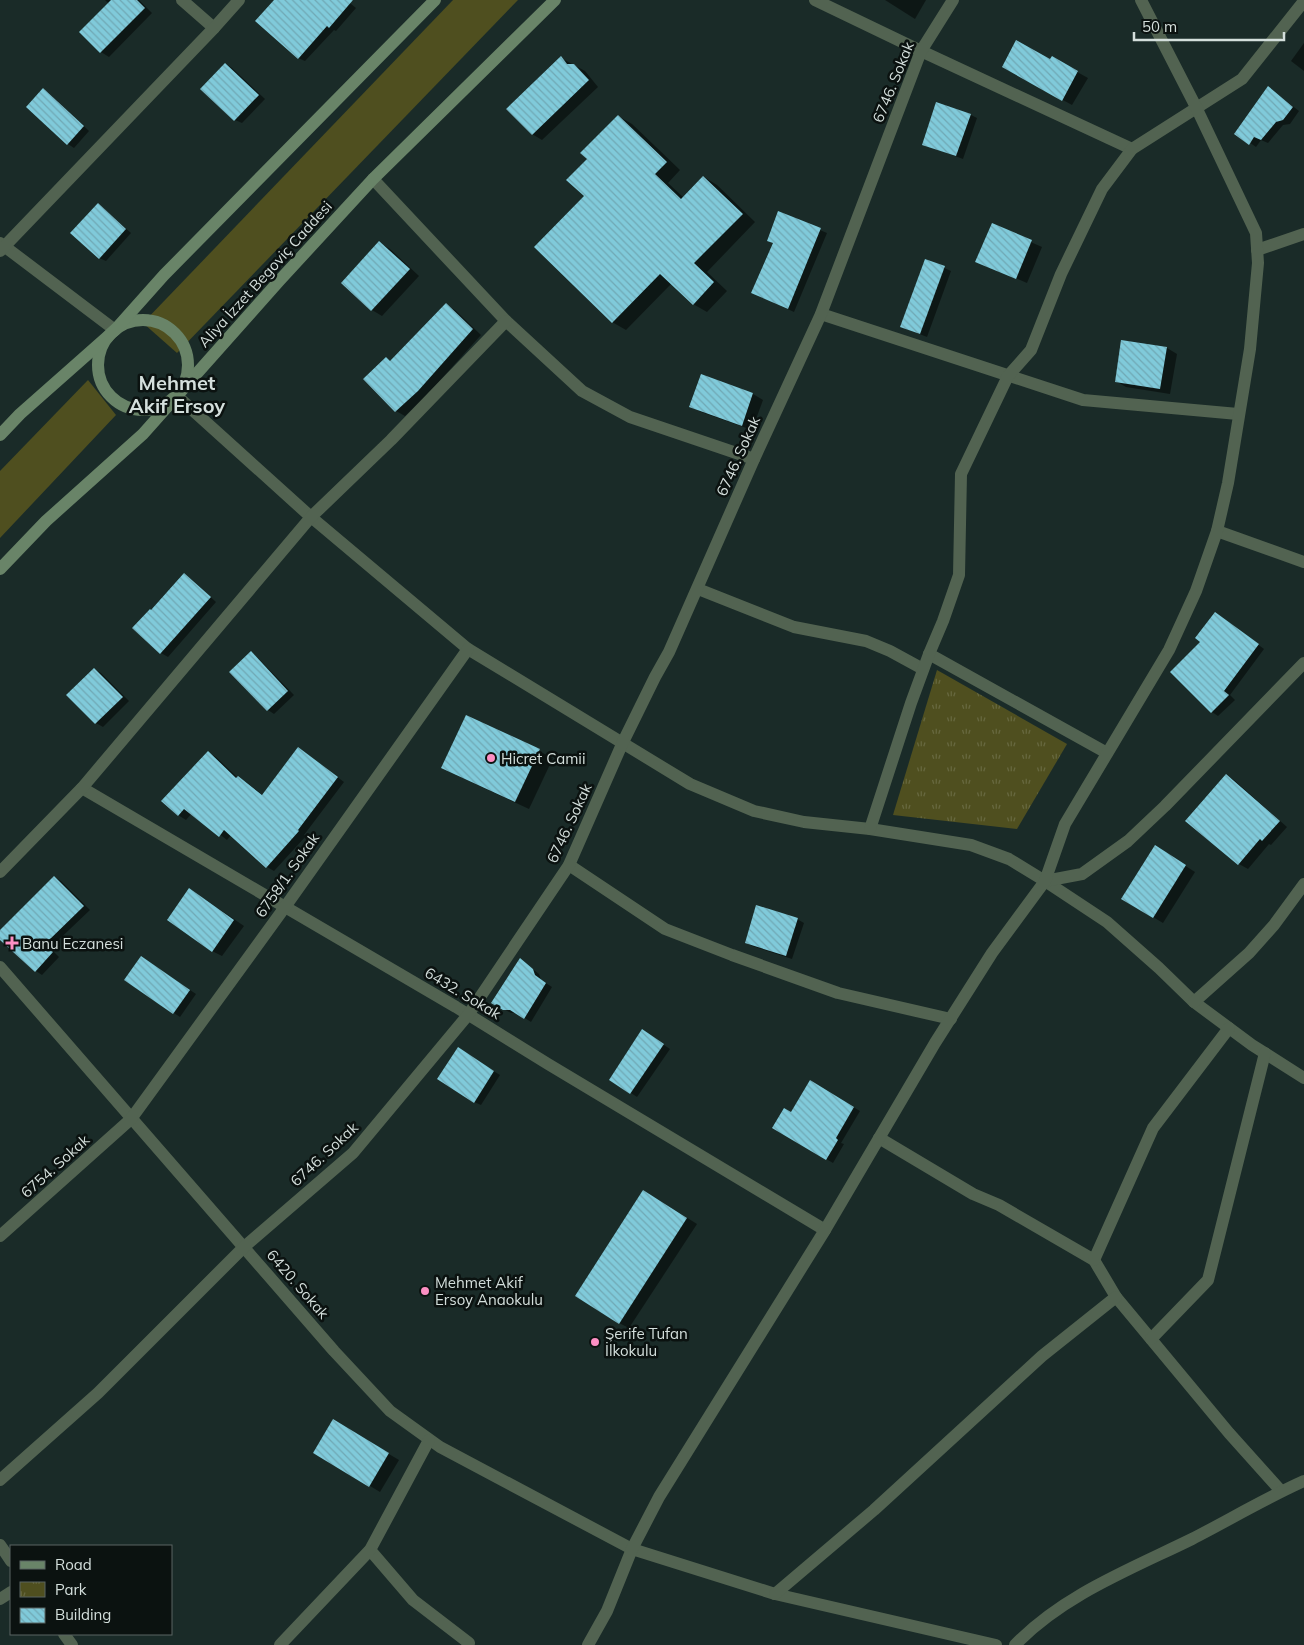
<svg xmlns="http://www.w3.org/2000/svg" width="1304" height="1645" viewBox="0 0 1304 1645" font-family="Mulish,sans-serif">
  <defs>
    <pattern id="park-tufts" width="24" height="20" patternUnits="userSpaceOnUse" patternTransform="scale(1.25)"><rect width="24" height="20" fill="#4f4f1f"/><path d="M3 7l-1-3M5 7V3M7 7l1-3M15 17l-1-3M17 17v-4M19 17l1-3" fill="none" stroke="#67683f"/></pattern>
    <pattern id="building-back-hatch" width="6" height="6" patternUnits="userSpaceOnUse" patternTransform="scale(1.25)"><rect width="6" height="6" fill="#80cada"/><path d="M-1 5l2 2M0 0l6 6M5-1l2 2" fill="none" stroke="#70a8b4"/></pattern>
  </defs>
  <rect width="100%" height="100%" fill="#1a2b28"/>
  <g fill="#4f4f1f">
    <path d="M453,0H518L177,353L143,323Z"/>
    <path d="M88,380L116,415L0,538V471Z"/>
  </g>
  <path fill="url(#park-tufts)" d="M937,670L1067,744L1017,829L893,815Z"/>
  <g fill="#0007">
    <path d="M105,0H139L152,13L109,57L101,52L109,4Z"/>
    <path d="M289,0H346L356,8L336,31L334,30L305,61L298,58Z"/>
    <path d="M885,0H926L915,19Z"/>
    <path d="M1304,43V71L1291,61Z"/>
    <path d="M561,58L585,71L598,87L542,140L532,134Z"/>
    <path d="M1052,58L1088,78L1072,105L1003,67L1050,61Z"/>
    <path d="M226,64L232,68L265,99L242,123L235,120Z"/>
    <path d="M1268,87L1299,111L1290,124L1283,125L1268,143L1261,140L1256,147L1236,133Z"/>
    <path d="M43,90L49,93L89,131L74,148L68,144Z"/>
    <path d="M971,115L977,118L963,159L923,144Z"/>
    <path d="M618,116L632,124L680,170L668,183L684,198L704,177L717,185L755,222L707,272L727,291L707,312L693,304L672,283L626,330L612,322L585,196L588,159Z"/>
    <path d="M98,205L104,209L131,233L106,261L99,258Z"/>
    <path d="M779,213L827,233L794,312L759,296L774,244L768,240Z"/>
    <path d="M992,225L1042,247L1027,283L977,261Z"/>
    <path d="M380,243L390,249L419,276L382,316L372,310Z"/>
    <path d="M926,260L951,271L927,337L902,327Z"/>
    <path d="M446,305L455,310L481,335L427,395L405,416L396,411L365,379L391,362Z"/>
    <path d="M1167,348L1177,354L1170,394L1126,387L1116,381Z"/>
    <path d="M702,376L753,394L763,400L752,430L701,412L691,406Z"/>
    <path d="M184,575L191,579L216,602L168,657L161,653L134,628L151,612Z"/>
    <path d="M1221,617L1264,649L1230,695L1235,700L1218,716L1212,712L1171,672L1202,641Z"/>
    <path d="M251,653L257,657L294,695L274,714L268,710Z"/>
    <path d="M94,669L101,673L129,701L103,727L96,723L68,695Z"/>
    <path d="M467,716L553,758L529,809L456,775Z"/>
    <path d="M209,753L216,757L238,778L246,782L263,795L305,753L344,782L304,835L306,836L274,871L267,867L231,835L227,840L192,813L186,820L178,815Z"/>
    <path d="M1226,775L1234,780L1287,827L1271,845L1269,844L1248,869L1239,864L1187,821Z"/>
    <path d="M1165,853L1195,872L1163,923L1153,917Z"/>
    <path d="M54,877L61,881L90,910L50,948L59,957L42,975L36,971L0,939V932Z"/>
    <path d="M190,889L244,926L222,956L212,951Z"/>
    <path d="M797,919L804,923L792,959L752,946L746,942Z"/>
    <path d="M147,961L196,994L180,1017L125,980Z"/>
    <path d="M526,964L539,974L541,980L552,987L531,1022L517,1013H511L493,1003Z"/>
    <path d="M649,1035L670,1049L637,1097L610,1079Z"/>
    <path d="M464,1053L500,1075L481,1105L474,1102Z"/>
    <path d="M811,1082L860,1111L841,1143L844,1144L833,1163L774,1128L792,1114Z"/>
    <path d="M654,1197L697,1224L629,1328L619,1323Z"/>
    <path d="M333,1421L399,1460L380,1492L314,1452Z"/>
  </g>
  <g fill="url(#building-back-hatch)">
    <path d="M111,0H137L145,8L100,53L79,32Z"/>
    <path d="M274,0H353L329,28L327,26L298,59L255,21Z"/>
    <path d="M1016,40L1050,59L1052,56L1078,71L1062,101L1002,67Z"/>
    <path d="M561,56L567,64H574L589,80L532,135L506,109Z"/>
    <path d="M225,63L259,95L234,121L200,89Z"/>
    <path d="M1268,86L1293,107L1283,120L1276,122L1261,140L1254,137L1249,145L1234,134Z"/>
    <path d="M43,88L84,126L67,145L26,107Z"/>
    <path d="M936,102L971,114L956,156L922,145Z"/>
    <path d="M618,115L667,162L655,174L681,199L703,176L743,214L694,263L714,282L693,305L660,274L612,323L534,247L584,196L566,180L587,159L580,153Z"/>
    <path d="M98,203L126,229L99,259L70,233Z"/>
    <path d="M778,211L821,228L788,309L751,293L773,243L767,241Z"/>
    <path d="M992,223L1032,240L1016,279L975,262Z"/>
    <path d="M379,241L410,269L371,311L341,283Z"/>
    <path d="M925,259L945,266L920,334L900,327Z"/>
    <path d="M446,303L473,329L418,391L395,412L363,379L386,357L390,361Z"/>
    <path d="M1121,340L1167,347L1160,389L1115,382Z"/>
    <path d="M701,374L753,393L742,426L689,407Z"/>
    <path d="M184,573L211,597L160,654L132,628L150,609L151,610Z"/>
    <path d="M1215,612L1259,644L1224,691L1229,695L1211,713L1170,672L1200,642L1195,638Z"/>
    <path d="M251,651L288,691L267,711L229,672Z"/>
    <path d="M94,668L123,697L95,724L66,695Z"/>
    <path d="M466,715L540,749L515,802L441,768Z"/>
    <path d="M298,747L338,777L298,830L299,831L266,868L224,830L219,837L184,809L178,816L161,801L208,751L236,778L238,776L262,795Z"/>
    <path d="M1226,774L1280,821L1262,841L1260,839L1238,865L1185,821Z"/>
    <path d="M1155,845L1186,865L1153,918L1121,899Z"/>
    <path d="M54,876L84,906L45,944L53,952L35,972L0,940V930Z"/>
    <path d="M189,888L234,920L212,952L167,920Z"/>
    <path d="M756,905L798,918L786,956L745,943Z"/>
    <path d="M141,956L190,990L173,1014L124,980Z"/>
    <path d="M520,958L533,969L535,975L546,983L524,1019L510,1010H503L491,1003Z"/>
    <path d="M642,1029L664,1044L630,1094L609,1080Z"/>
    <path d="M458,1047L494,1071L474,1103L437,1079Z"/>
    <path d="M810,1080L854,1107L836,1138L838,1140L826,1160L772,1128L784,1108L791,1112Z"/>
    <path d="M643,1190L687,1218L619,1324L575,1296Z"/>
    <path d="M333,1419L389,1453L369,1487L313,1453Z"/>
  </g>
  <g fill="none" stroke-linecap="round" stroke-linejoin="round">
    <g stroke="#526351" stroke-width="12">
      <path d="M182,0L214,28"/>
      <path d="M815,0L921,51L1132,149"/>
      <path d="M373,179L506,321L582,391L630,417L754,459"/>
      <path d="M0,243L115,330"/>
      <path d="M1257,250L1304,234"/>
      <path d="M0,251L214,28L239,0"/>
      <path d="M821,314L1083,400L1238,414"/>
      <path d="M177,396L311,517L468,649L690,784L754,811L804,822L870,829L971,845L1009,859L1045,881L1107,922L1159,968L1194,1002L1252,1045L1304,1078"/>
      <path d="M1217,531L1304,562"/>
      <path d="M698,589L794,627L866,641L890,651L923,669"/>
      <path d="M929,654L1107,753"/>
      <path d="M82,788L456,1007L548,1064L825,1230"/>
      <path d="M870,829L911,703L929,654L943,621L959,575L961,474L1008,376L1031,350L1061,274L1102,189L1132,149L1242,79L1304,1"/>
      <path d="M569,865L665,929L732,955L838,993L951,1019"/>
      <path d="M0,872L82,788L311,517L391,440L506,321"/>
      <path d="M1045,881L1082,874L1128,841L1165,806L1304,663"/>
      <path d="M0,967L334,1351L390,1411L440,1447L632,1549L775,1594L996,1645"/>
      <path d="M1194,1002L1249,953L1274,925L1304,884"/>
      <path d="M879,1138L973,1194L999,1205L1094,1260L1116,1297L1229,1433L1281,1491"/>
      <path d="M0,1236L131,1119L285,907L468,649"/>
      <path d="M1094,1260L1153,1128L1229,1028"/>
      <path d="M1151,1339L1208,1280L1265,1053"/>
      <path d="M0,1480L98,1393L244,1247L353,1153L468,1015L569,865L623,742L655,677L669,652L754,459L821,314L921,51L953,0"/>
      <path d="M0,1545L11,1561"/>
      <path d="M370,1550L413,1600L469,1643"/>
      <path d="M775,1594L874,1510L1042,1356L1116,1297"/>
      <path d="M0,1599L11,1592"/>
      <path d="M64,1634L72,1645"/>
      <path d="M280,1645L370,1550L429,1440"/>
      <path d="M588,1645L607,1611L632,1549L659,1497L825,1230L935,1043L992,953L1045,881L1065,824L1169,650L1196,591L1217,531L1228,483L1250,349L1258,263L1256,233L1196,107L1141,0"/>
      <path d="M1015,1645C1063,1595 1131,1569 1192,1539C1229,1520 1266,1498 1304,1481"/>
    </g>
    <g stroke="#698468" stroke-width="12">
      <circle cx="143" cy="365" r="45"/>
      <path d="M0,435L20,414L115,330L164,275L435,0"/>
      <path d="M0,569L46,521L143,434L279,281L373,179L555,0"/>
    </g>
  </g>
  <g fill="#fc8fc3" stroke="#0b1210" stroke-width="2">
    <circle cx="491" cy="758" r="5"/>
    <path d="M9.5 935.5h5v5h5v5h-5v5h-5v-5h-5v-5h5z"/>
    <circle cx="425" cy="1291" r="5"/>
    <circle cx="595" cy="1342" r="5"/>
  </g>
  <g text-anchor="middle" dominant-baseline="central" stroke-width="5" stroke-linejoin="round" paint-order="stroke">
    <g font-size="15" fill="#d4dfdc" stroke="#0b1210">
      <text transform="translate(893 82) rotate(-68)">6746. Sokak</text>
      <text transform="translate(265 274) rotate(-48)">Aliya İzzet Begoviç Caddesi</text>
      <text transform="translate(738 456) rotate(-66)">6746. Sokak</text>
      <text transform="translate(569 823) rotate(-65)">6746. Sokak</text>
      <text transform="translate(287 875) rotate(-55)">6758/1. Sokak</text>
      <text transform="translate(463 993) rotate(31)">6432. Sokak</text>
      <text transform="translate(324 1154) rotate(-43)">6746. Sokak</text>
      <text transform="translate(55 1166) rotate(-42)">6754. Sokak</text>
      <text transform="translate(298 1284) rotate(49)">6420. Sokak</text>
    </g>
    <g font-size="15" fill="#d4dfdc" stroke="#0b1210" text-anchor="start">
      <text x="501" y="758">Hicret Camii</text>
      <text x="22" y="943">Banu Eczanesi</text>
      <text x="435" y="1282">Mehmet Akif<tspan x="435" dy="17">Ersoy Anaokulu</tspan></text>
      <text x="605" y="1333">Şerife Tufan<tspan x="605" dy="17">İlkokulu</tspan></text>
    </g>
    <g font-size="20" font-weight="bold" fill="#d4dfdc" stroke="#0b1210">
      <text x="177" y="382">Mehmet<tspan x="177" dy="23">Akif Ersoy</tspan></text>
    </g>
  </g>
  <rect x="10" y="1545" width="162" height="90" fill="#0b1210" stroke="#5b6462"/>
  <rect x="20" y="1561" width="25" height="8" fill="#698468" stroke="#5b6462"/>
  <text x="55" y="1570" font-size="15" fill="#d4dfdc">Road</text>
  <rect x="20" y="1582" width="25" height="15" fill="url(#park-tufts)" stroke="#5b6462"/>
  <text x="55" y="1595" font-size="15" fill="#d4dfdc">Park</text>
  <rect x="20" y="1608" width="25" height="15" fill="url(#building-back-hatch)" stroke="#5b6462"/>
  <text x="55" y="1620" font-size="15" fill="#d4dfdc">Building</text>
  <path d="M1134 32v8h150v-8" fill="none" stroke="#d4dfdc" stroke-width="2.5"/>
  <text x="1142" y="32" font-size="15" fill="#d4dfdc" stroke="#0b1210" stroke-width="4" paint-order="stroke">50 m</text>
</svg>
